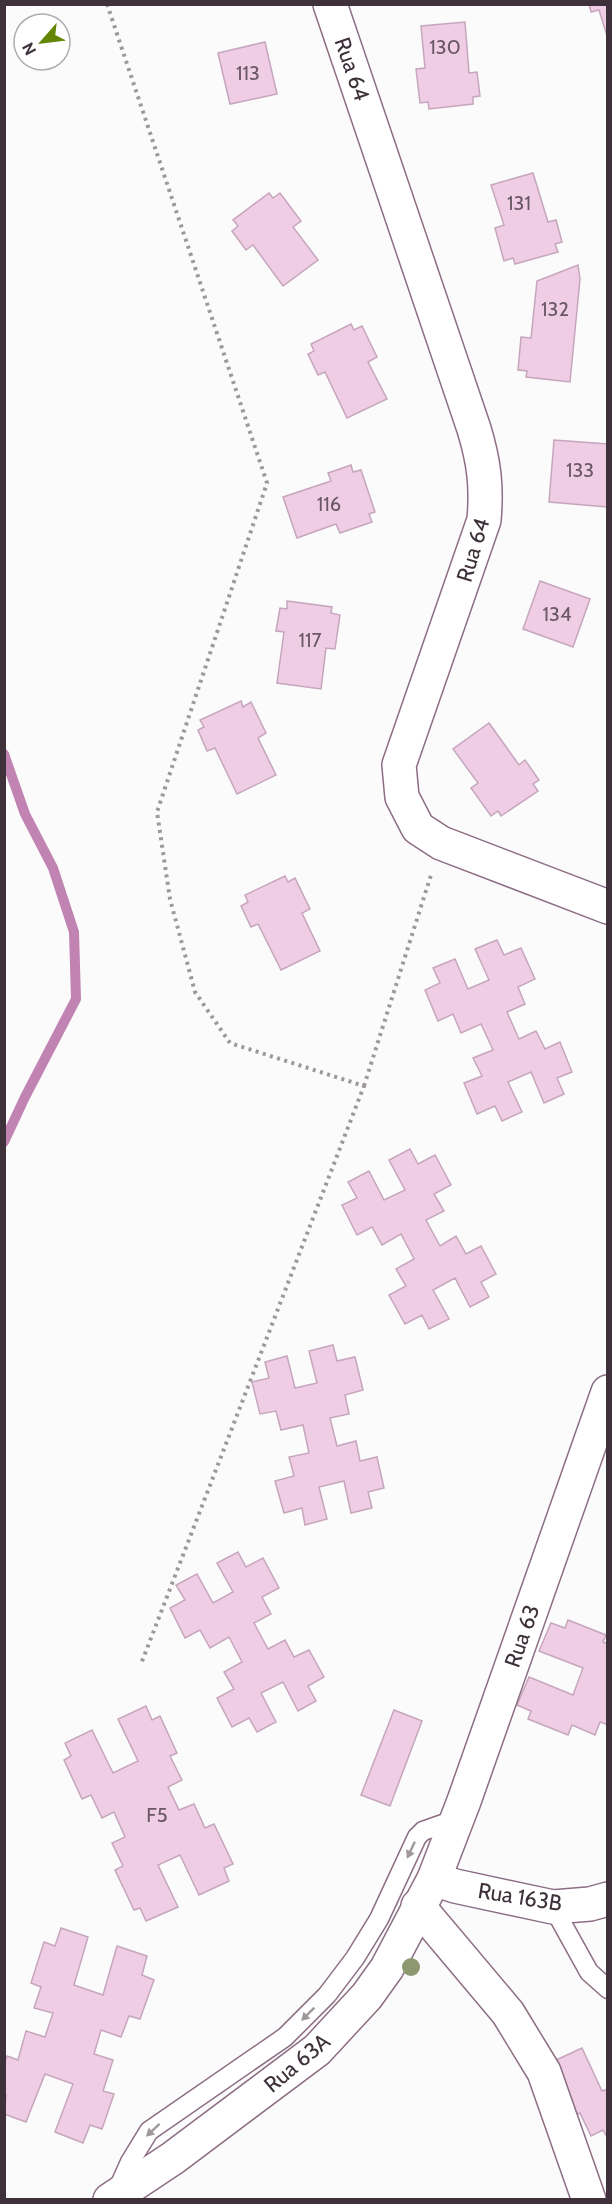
<svg xmlns="http://www.w3.org/2000/svg" width="612" height="2204" viewBox="0 0 612 2204" font-family="Cabin,sans-serif">
  <rect width="100%" height="100%" fill="#fbfbfb"/>
  <g fill="none" stroke-linecap="round" stroke-linejoin="round">
    <path stroke="#c183b2" stroke-width="10" d="M4,754L25,814L53,868L74,932L76,999L25,1097L4,1142"/>
  </g>
  <g fill="#eecde5" stroke="#c6a6bd" stroke-width="1.5">
    <path d="M589,4H608V39L599,10L591,12Z"/>
    <path d="M465,22L469,73L477,72L480,96L473,97V104L429,109L428,102L420,103L416,69L425,68L421,26Z"/>
    <path d="M265,42L277,94L230,104L218,53Z"/>
    <path d="M533,173L548,222L556,220L562,242L555,244L558,252L515,264L513,258L504,261L495,228L504,225L491,185Z"/>
    <path d="M269,193L273,198L280,193L301,221L293,227L318,260L283,286L253,245L246,250L232,231L238,226L233,220Z"/>
    <path d="M578,265L580,279L570,382L526,377L527,371L518,370L521,337L531,338L537,281Z"/>
    <path d="M351,324L354,330L362,326L377,357L368,362L387,399L347,418L325,372L318,375L308,354L314,351L311,344Z"/>
    <path d="M554,440L608,444L607,507L549,502Z"/>
    <path d="M351,465L353,472L361,470L375,512L369,514L372,522L340,533L336,524L297,538L283,497L331,481L328,473Z"/>
    <path d="M540,581L590,599L573,647L523,629Z"/>
    <path d="M287,601L332,607L331,613L340,615L335,649L326,648L321,689L277,683L284,632L276,631L280,608L287,609Z"/>
    <path d="M241,701L243,707L251,702L266,733L258,738L276,775L237,794L215,748L207,751L198,730L204,727L200,720Z"/>
    <path d="M489,723L519,765L525,760L539,780L533,784L538,791L501,816L498,811L491,816L471,788L478,783L453,749Z"/>
    <path d="M285,876L288,882L295,878L310,909L302,913L320,951L281,970L258,924L251,927L241,906L248,902L245,895Z"/>
    <path d="M497,940L504,955L521,948L535,979L518,987L525,1004L507,1012L519,1039L536,1031L545,1049L560,1042L572,1072L557,1078L564,1094L544,1103L531,1072L508,1082L522,1112L502,1121L495,1106L477,1114L464,1083L482,1076L473,1058L493,1050L481,1024L461,1033L453,1014L438,1021L425,990L440,983L433,968L455,959L468,989L489,980L475,949Z"/>
    <path d="M410,1149L418,1164L435,1155L451,1185L434,1194L444,1211L426,1220L440,1246L456,1236L466,1254L481,1246L496,1274L481,1282L489,1297L470,1307L455,1278L433,1290L449,1319L429,1329L422,1315L405,1324L389,1295L406,1286L396,1269L414,1259L401,1234L382,1245L372,1227L357,1235L342,1205L357,1198L348,1182L369,1171L384,1200L405,1190L389,1160Z"/>
    <path d="M333,1345L337,1361L355,1357L363,1390L345,1395L349,1414L330,1418L337,1446L356,1441L360,1461L377,1457L384,1488L368,1492L372,1508L351,1513L344,1481L319,1487L327,1519L305,1525L302,1508L284,1513L275,1481L294,1476L289,1457L309,1453L303,1425L281,1430L276,1411L260,1414L252,1382L269,1378L265,1362L287,1356L295,1388L317,1383L309,1351Z"/>
    <path d="M238,1552L246,1567L263,1558L279,1588L262,1597L271,1614L254,1623L268,1649L285,1640L294,1657L309,1650L324,1677L308,1686L316,1701L298,1711L283,1682L261,1693L276,1722L257,1732L249,1718L232,1727L217,1698L234,1689L224,1672L242,1662L229,1637L210,1648L200,1630L185,1638L170,1608L185,1600L176,1585L197,1574L213,1603L233,1592L217,1563Z"/>
    <path d="M568,1620L606,1635L603,1642L608,1644V1725L600,1722L595,1735L572,1725L568,1735L528,1719L531,1711L517,1705L529,1677L573,1695L583,1668L539,1651L551,1623L565,1628Z"/>
    <path d="M146,1706L152,1720L160,1716L177,1753L170,1756L182,1780L168,1787L179,1810L194,1804L205,1828L214,1824L233,1864L224,1868L229,1881L199,1895L180,1855L158,1865L178,1907L146,1921L140,1908L134,1910L115,1870L123,1866L112,1843L125,1837L114,1812L102,1818L91,1795L82,1799L64,1760L71,1756L65,1743L92,1730L113,1773L138,1761L118,1719Z"/>
    <path d="M394,1710L422,1721L390,1806L361,1795Z"/>
    <path d="M61,1928L88,1937L74,1985L103,1995L117,1946L147,1956L142,1975L154,1980L140,2019L129,2016L121,2037L101,2030L94,2054L113,2060L103,2091L114,2094L102,2129L90,2125L83,2143L55,2132L73,2084L45,2074L26,2122L4,2114L6,2095L4,2094V2064L7,2056L18,2060L26,2031L45,2037L53,2013L34,2008L41,1987L31,1983L44,1942L55,1946Z"/>
    <path d="M582,2048L602,2091L608,2089V2139L603,2130L591,2136L580,2113L571,2117L554,2061Z"/>
  </g>
  <g fill="none" stroke-linecap="round" stroke-linejoin="round">
    <defs>
      <g id="service">
        <path d="M553,1907L589,1972L608,1989"/>
        <path d="M117,2191L130,2162L149,2131L285,2037L327,1995L355,1958L379,1919L417,1837L423,1831L457,1819"/>
      </g>
      <g id="minor">
        <path d="M330,4L474,429C484,462 487,486 484,520L399,765L402,797L418,828L441,843L608,907"/>
        <path d="M434,1879L455,1886L553,1907L590,1904L608,1899"/>
        <path d="M418,1906L508,2013L544,2072L589,2200"/>
      </g>
      <path id="tertiary" d="M110,2200L173,2158L317,2050L367,1996L387,1968L434,1879L464,1801L608,1392"/>
    </defs>
    <use href="#service" stroke="#8c6e84" stroke-width="21"/>
    <use href="#minor" stroke="#8c6e84" stroke-width="36"/>
    <use href="#tertiary" stroke="#8c6e84" stroke-width="36"/>
    <g stroke="#9e989c" stroke-width="4" stroke-dasharray="3 4.5" stroke-linecap="butt">
      <path d="M107,4L267,483L157,812L170,899L195,992L230,1043L364,1086L141,1664"/>
      <path d="M364,1086L431,875"/>
    </g>
    <use href="#service" stroke="#fff" stroke-width="18"/>
    <use href="#minor" stroke="#fff" stroke-width="33"/>
    <use href="#tertiary" stroke="#fff" stroke-width="33"/>
  </g>
  <circle fill="#8d9871" cx="411" cy="1967" r="9"/>
  <defs><path id="oneway-solid" d="M-6-.8H1V-3.2L6.5 0L1 3.2V.8H-6Z" transform="scale(1.5)"/></defs>
  <g fill="#9e989c">
    <use href="#oneway-solid" transform="translate(411 1850) rotate(115)"/>
    <use href="#oneway-solid" transform="translate(308 2014) rotate(135)"/>
    <use href="#oneway-solid" transform="translate(153 2130) rotate(137)"/>
  </g>
  <g text-anchor="middle" dominant-baseline="central" stroke-width="4.5" stroke-linejoin="round" paint-order="stroke">
    <g font-size="20" fill="#6a5865">
      <text x="445" y="47">130</text>
      <text x="248" y="73">113</text>
      <text x="519" y="203">131</text>
      <text x="555" y="309">132</text>
      <text x="580" y="470">133</text>
      <text x="329" y="504">116</text>
      <text x="557" y="614">134</text>
      <text x="310" y="640">117</text>
      <text x="157" y="1815">F5</text>
    </g>
    <g font-size="22" fill="#3e313a" stroke="#fff">
      <text transform="translate(352 69) rotate(71)">Rua 64</text>
      <text transform="translate(473 550) rotate(-73)">Rua 64</text>
      <text transform="translate(522 1636) rotate(-71)">Rua 63</text>
      <text transform="translate(520 1897) rotate(9)">Rua 163B</text>
      <text transform="translate(297 2063) rotate(-40)">Rua 63A</text>
    </g>
  </g>
  <rect width="612" height="2204" fill="none" stroke="#3e313a" stroke-width="12"/>
  <g transform="translate(42 42) rotate(242)"><circle r="28" fill="#ffffff" stroke="#b2adb0" stroke-width="1.5"/>
  <path d="M0-4.5L10 22L0 15L-10 22Z" fill="#638603"/>
  <text y="-9" font-size="16" font-weight="bold" text-anchor="middle" fill="#3e313a">N</text>
  </g>
</svg>
